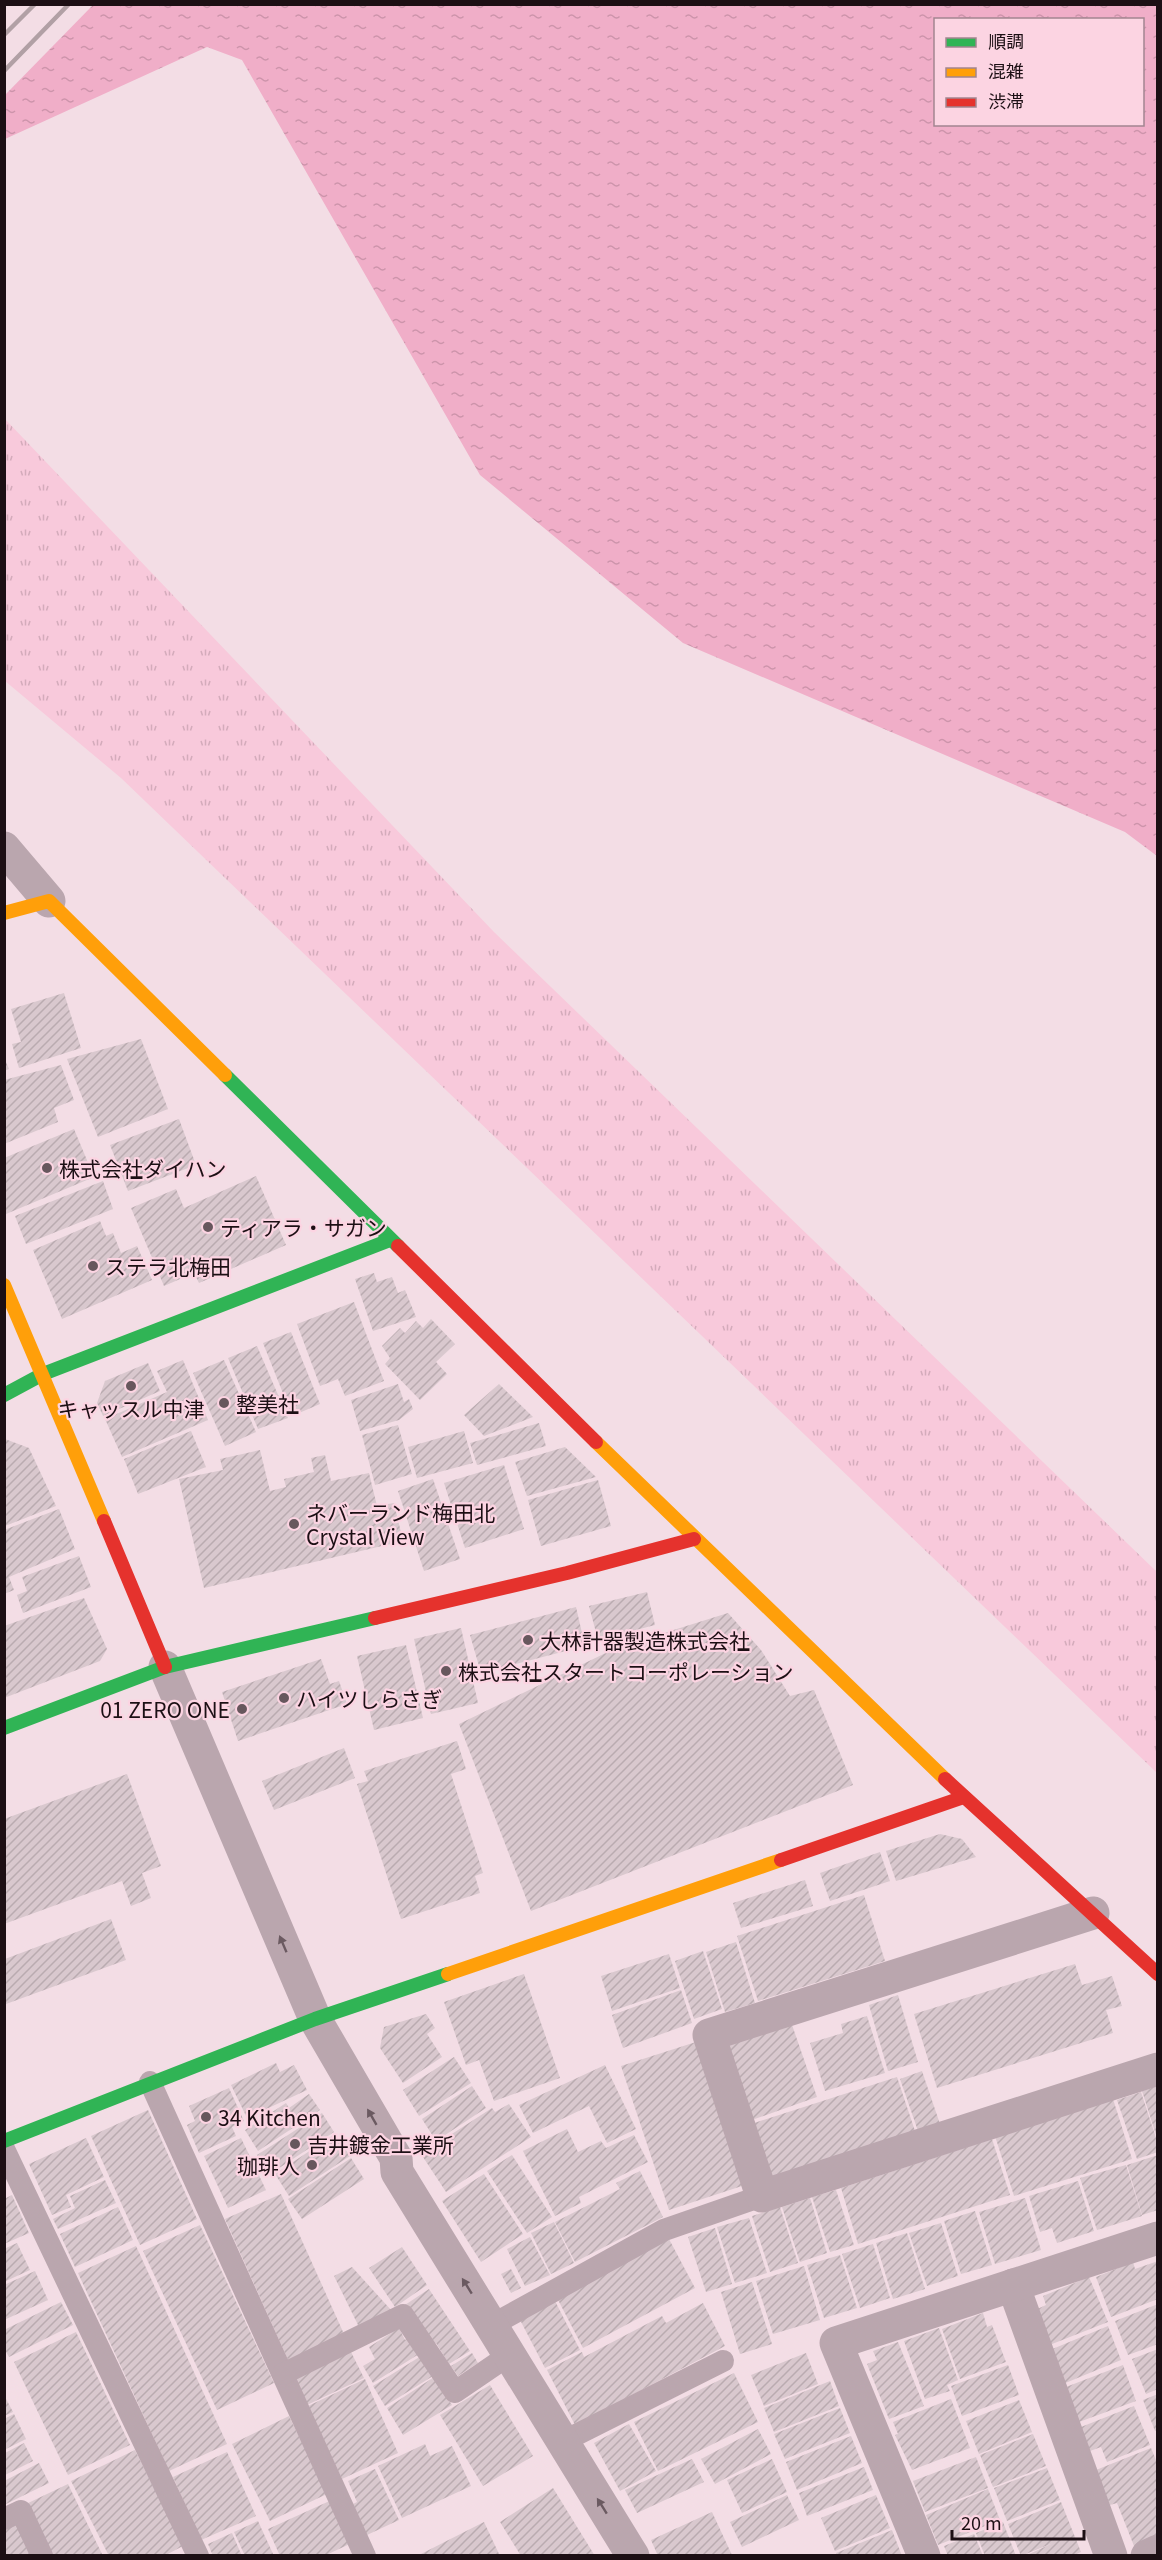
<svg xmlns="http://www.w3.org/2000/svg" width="1162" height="2560" viewBox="0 0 1162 2560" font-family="Georgia,'Noto Sans JP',serif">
  <defs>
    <pattern id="grass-tufts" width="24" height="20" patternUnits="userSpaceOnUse" patternTransform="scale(1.5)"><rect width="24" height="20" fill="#f8c9db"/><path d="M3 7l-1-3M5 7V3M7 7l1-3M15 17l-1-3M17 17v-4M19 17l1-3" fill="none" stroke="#d4abbb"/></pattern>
    <pattern id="water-ripples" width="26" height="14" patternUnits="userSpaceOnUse" patternTransform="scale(1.5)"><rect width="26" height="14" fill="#f0aec8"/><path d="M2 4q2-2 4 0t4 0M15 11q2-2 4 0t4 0" fill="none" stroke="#cd94ab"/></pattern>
    <pattern id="building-hatch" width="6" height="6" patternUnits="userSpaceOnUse" patternTransform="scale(1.5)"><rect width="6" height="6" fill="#d9c8ce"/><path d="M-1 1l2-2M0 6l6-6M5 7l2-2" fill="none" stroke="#baabb0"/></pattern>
  </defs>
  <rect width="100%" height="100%" fill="#f3dde5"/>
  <path fill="url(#grass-tufts)" d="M4,418L494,932L1157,1572V1773L121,778L5,681Z"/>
  <path fill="url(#water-ripples)" fill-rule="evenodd" d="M4,5H1157V856L1125,832L683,643L480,475L242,60L207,47L5,139ZM936,20H1142V124H936Z"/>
  <path fill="#f3dde5" d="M5,4L93,5L5,95L4,5Z"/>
  <g fill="url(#building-hatch)">
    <path d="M64,993L81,1048L19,1068L12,1044L21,1042L11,1009Z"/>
    <path d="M141,1039L168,1109L98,1137L67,1059Z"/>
    <path d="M4,1057L9,1069L4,1071Z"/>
    <path d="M61,1065L74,1100L54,1108L58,1122L4,1144V1080Z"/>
    <path d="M179,1119L196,1165L128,1191L110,1145Z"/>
    <path d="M74,1129L94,1177L6,1214L4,1158Z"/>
    <path d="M256,1176L286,1245L199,1283L194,1273L164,1286L131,1208L176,1189L184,1208Z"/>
    <path d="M103,1181L113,1209L26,1244L15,1216Z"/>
    <path d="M100,1221L106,1236L113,1233L121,1253L137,1246L152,1280L62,1319L33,1250Z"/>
    <path d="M374,1273L377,1282L392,1277L398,1293L405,1290L416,1317L373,1331L355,1279Z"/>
    <path d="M354,1302L384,1381L345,1396L338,1379L320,1386L297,1324Z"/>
    <path d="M431,1319L455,1344L436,1362L447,1374L420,1400L385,1364L390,1358L382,1346L400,1328L405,1333L416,1321L423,1328Z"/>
    <path d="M291,1332L320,1404L292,1416L263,1343Z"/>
    <path d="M257,1346L288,1418L258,1429L228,1358Z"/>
    <path d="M183,1360L208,1420L122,1457L105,1419L167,1392L157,1371Z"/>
    <path d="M224,1360L256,1432L225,1446L193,1373Z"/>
    <path d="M148,1363L160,1391L103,1416L97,1403L105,1381Z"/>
    <path d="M398,1384L404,1402L409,1399L413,1409L399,1420L360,1431L351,1400Z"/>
    <path d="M499,1384L533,1417L484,1436L464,1415Z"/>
    <path d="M539,1423L546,1446L477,1465L470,1443Z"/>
    <path d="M398,1425L412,1474L375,1485L362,1435Z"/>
    <path d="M191,1431L206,1467L138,1494L124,1459Z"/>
    <path d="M464,1431L473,1463L417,1478L408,1447Z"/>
    <path d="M5,1439L29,1448L56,1506L5,1526Z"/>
    <path d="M565,1447L596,1477L527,1496L515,1462Z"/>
    <path d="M260,1450L270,1491L286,1487L284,1479L314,1472L311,1458L325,1455L331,1481L369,1473L377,1506L394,1503L403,1541L204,1588L179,1479L223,1470L220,1459Z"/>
    <path d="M504,1465L524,1529L465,1548L444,1483Z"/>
    <path d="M433,1479L460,1559L424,1571L398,1491Z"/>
    <path d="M598,1480L611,1526L541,1546L528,1500Z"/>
    <path d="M59,1509L75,1549L9,1577L14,1590L4,1594V1530Z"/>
    <path d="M79,1556L91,1587L23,1613L17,1595L27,1591L22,1577Z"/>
    <path d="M647,1592L655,1625L598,1640L589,1606Z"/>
    <path d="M84,1598L107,1649L100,1661L4,1698V1626Z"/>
    <path d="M576,1607L585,1646L481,1673L470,1635Z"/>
    <path d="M728,1613L761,1650L790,1696L814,1690L853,1785L531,1911L459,1724L616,1648Z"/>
    <path d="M461,1628L478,1703L431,1714L414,1639Z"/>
    <path d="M406,1645L423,1718L374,1730L357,1656Z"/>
    <path d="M321,1659L330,1684L339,1681L347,1704L238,1741L222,1692Z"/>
    <path d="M457,1741L466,1769L451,1774L483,1873L475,1876L480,1893L401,1919L357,1784L368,1781L364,1771Z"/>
    <path d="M344,1748L355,1778L274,1810L262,1781Z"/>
    <path d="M127,1774L161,1866L142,1873L151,1898L131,1906L122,1881L4,1924V1819Z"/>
    <path d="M940,1834L962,1839L976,1857L896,1881L886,1851Z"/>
    <path d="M880,1852L890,1881L830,1901L820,1873Z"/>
    <path d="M805,1880L813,1906L741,1928L733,1903Z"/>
    <path d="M864,1895L885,1961L758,2001L737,1936Z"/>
    <path d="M111,1919L126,1960L6,2004L5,1959Z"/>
    <path d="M736,1942L755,2003L725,2012L706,1952Z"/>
    <path d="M703,1951L722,2009L694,2019L675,1961Z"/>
    <path d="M669,1954L680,1988L612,2011L601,1976Z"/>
    <path d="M1075,1964L1082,1985L1112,1976L1122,2006L1106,2010L1113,2033L937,2088L914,2014Z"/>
    <path d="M524,1974L560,2078L494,2101L479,2060L466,2065L444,2002Z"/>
    <path d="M681,1990L692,2023L623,2048L612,2015Z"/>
    <path d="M898,1995L918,2062L888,2071L869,2005Z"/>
    <path d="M426,2014L435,2028L427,2034L442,2057L403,2083L380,2048L384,2027Z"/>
    <path d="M867,2016L885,2073L825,2091L810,2043L843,2033L841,2024Z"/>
    <path d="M791,2022L817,2097L749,2121L723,2045Z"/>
    <path d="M699,2041L745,2185L669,2210L621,2066Z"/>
    <path d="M454,2057L471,2083L419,2116L403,2090Z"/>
    <path d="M276,2063L280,2072L294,2065L307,2090L247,2118L231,2085Z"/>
    <path d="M605,2065L636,2129L607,2143L589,2106L533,2133L519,2105Z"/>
    <path d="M922,2071L940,2124L918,2131L900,2079Z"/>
    <path d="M897,2077L916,2134L766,2182L748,2125Z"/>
    <path d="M472,2086L486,2108L436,2141L422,2119Z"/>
    <path d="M1158,2086V2138H1157L1142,2091Z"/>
    <path d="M229,2088L244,2121L232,2127L236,2136L199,2153L187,2125L195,2121L189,2106Z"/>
    <path d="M1141,2092L1158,2144V2152L1137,2159L1117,2100Z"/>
    <path d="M309,2094L320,2110L258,2151L245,2130L286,2103L289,2108Z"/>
    <path d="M1113,2099L1132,2159L1014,2196L995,2136Z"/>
    <path d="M509,2104L531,2137L446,2192L421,2154L492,2108L495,2112Z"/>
    <path d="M148,2110L197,2219L140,2245L91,2136Z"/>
    <path d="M322,2113L334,2132L270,2174L257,2155Z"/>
    <path d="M567,2129L578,2152L601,2141L606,2148L634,2135L648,2162L579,2197L581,2203L555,2216L523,2151Z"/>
    <path d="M335,2134L350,2156L289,2196L275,2174Z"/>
    <path d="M86,2138L104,2177L66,2195L71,2207L52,2215L29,2164Z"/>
    <path d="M241,2138L266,2190L228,2208L204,2156Z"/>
    <path d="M992,2139L1010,2195L858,2244L841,2188Z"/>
    <path d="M512,2155L552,2217L527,2233L487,2171Z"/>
    <path d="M1158,2155V2210L1142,2215L1127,2165Z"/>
    <path d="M351,2158L364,2179L302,2219L288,2199Z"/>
    <path d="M1126,2165L1142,2216L1097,2230L1080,2178Z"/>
    <path d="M640,2171L663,2217L575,2262L555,2222L620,2189L616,2183Z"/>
    <path d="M484,2174L523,2234L481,2262L442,2201Z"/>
    <path d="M105,2180L116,2203L58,2229L53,2219L75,2208L70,2196Z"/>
    <path d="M1078,2181L1094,2231L1057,2243L1052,2228L1040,2232L1029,2196Z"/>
    <path d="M836,2190L854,2245L830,2252L812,2197Z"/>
    <path d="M281,2194L344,2334L288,2360L225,2219Z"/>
    <path d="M12,2195L29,2233L4,2244V2199Z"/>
    <path d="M810,2198L827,2253L800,2262L782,2207Z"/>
    <path d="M1025,2198L1041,2250L995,2264L979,2212Z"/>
    <path d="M118,2207L133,2240L75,2267L60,2234Z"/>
    <path d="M780,2207L798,2263L770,2272L752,2216Z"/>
    <path d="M975,2211L992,2265L961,2274L944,2221Z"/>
    <path d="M749,2218L767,2273L735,2283L717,2227Z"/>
    <path d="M554,2222L574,2263L551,2274L531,2233Z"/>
    <path d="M941,2223L958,2276L927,2286L909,2233Z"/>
    <path d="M200,2225L274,2383L217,2410L143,2251Z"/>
    <path d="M715,2228L732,2284L706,2292L688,2237Z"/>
    <path d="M907,2233L925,2289L893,2299L876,2243Z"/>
    <path d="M530,2237L550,2275L525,2286L507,2249Z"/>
    <path d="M669,2239L695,2288L583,2348L557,2298Z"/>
    <path d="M17,2243L30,2270L4,2282V2249Z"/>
    <path d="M873,2244L890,2298L860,2308L842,2254Z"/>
    <path d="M136,2246L227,2444L169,2471L78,2273Z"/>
    <path d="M402,2247L427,2285L395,2307L369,2268Z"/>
    <path d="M840,2255L857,2308L824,2318L807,2265Z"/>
    <path d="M1158,2261V2299L1111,2317L1096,2277L1133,2262L1135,2269Z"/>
    <path d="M804,2266L820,2320L773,2334L756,2281Z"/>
    <path d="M352,2267L392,2311L359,2327L334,2276Z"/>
    <path d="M511,2269L521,2288L511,2293L501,2274Z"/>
    <path d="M35,2271L48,2300L4,2320V2285Z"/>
    <path d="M1089,2277L1108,2322L1047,2346L1033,2311L1046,2305L1043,2296Z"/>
    <path d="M752,2282L772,2344L740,2354L721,2292Z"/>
    <path d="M429,2289L470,2351L449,2364L436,2343L431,2346L405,2305Z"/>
    <path d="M554,2299L580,2350L545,2368L519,2318Z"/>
    <path d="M61,2302L73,2325L9,2357L4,2348V2330Z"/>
    <path d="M703,2303L725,2346L575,2425L547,2370L582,2352L584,2357L662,2316L666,2323Z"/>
    <path d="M1158,2304V2344L1128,2355L1115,2321Z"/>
    <path d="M983,2313L987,2327L992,2325L1006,2362L960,2379L942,2329Z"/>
    <path d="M1108,2326L1121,2360L1063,2384L1050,2350Z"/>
    <path d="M399,2328L405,2340L409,2337L419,2354L373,2383L363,2366L375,2359L369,2347Z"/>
    <path d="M939,2328L958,2380L947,2385L950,2391L925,2399L904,2341Z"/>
    <path d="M76,2332L130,2445L68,2475L14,2362Z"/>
    <path d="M898,2342L924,2406L889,2419L867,2364L877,2360L873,2351Z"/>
    <path d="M1158,2349V2389L1146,2394L1132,2359Z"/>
    <path d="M351,2352L364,2378L307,2405L295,2378Z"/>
    <path d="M472,2353L478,2363L458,2376L451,2366Z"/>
    <path d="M806,2353L818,2384L764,2406L751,2375Z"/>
    <path d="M421,2356L433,2376L385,2406L373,2386Z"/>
    <path d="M1008,2365L1019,2395L962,2416L951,2386Z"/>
    <path d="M1123,2365L1136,2401L1079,2422L1066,2387Z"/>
    <path d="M734,2373L758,2422L658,2471L634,2422Z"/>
    <path d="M434,2377L452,2405L403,2435L387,2408Z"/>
    <path d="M365,2379L398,2453L342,2479L308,2406Z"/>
    <path d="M830,2381L839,2406L774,2432L764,2408Z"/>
    <path d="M490,2385L533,2456L483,2486L440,2415Z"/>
    <path d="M1158,2394V2430L1155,2431L1143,2400Z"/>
    <path d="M4,2395L13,2412L4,2416Z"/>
    <path d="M951,2399L970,2448L912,2470L895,2435L898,2434L893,2422Z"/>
    <path d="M1019,2400L1032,2432L979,2454L966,2421Z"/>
    <path d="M1134,2406L1150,2445L1107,2462L1101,2447L1090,2451L1081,2427Z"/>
    <path d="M840,2408L850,2433L785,2459L774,2434Z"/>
    <path d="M14,2414L26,2439L4,2450V2419Z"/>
    <path d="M289,2416L327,2494L270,2521L232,2444Z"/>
    <path d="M629,2424L656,2471L620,2491L594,2443Z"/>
    <path d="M758,2429L771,2454L715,2484L701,2459Z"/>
    <path d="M1033,2434L1046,2466L993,2487L980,2455Z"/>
    <path d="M851,2436L862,2463L797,2490L786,2462Z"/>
    <path d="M24,2443L33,2461L5,2475V2453Z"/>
    <path d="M425,2444L430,2456L452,2446L471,2486L402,2518L378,2466Z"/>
    <path d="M1151,2448L1158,2465V2537L1134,2546L1117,2503L1110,2505L1096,2470Z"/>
    <path d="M135,2450L183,2546L164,2556H109L71,2481Z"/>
    <path d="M227,2452L256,2516L201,2540L173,2477Z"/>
    <path d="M976,2457L988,2488L925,2512L913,2481Z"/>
    <path d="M692,2459L704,2482L637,2513L625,2490Z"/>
    <path d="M772,2459L787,2492L742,2513L727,2480Z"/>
    <path d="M39,2463L49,2483L4,2505V2481Z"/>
    <path d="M864,2467L873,2490L807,2516L799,2493Z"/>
    <path d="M1047,2468L1060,2500L1007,2521L994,2488Z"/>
    <path d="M375,2469L399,2520L367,2535L353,2504L357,2502L348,2481Z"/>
    <path d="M68,2484L103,2556H51L26,2504Z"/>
    <path d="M553,2488L595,2556H521L500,2522Z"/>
    <path d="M988,2489L1000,2520L938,2545L926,2515Z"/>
    <path d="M787,2495L799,2520L742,2547L730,2522Z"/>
    <path d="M876,2495L890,2528L835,2551L821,2518Z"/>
    <path d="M334,2499L354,2542L324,2556H280L268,2529Z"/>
    <path d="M1061,2502L1081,2552L1072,2556H1025L1053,2543L1021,2556L1008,2524Z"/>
    <path d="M712,2512L732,2555L658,2556L651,2540Z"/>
    <path d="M21,2520L38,2556H4V2528Z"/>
    <path d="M258,2521L274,2556H245L234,2532Z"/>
    <path d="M484,2522L500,2556H417Z"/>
    <path d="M1003,2522L1016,2556H985L976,2533Z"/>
    <path d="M892,2530L902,2556H837L836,2553Z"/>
    <path d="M232,2533L242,2556H213L208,2544Z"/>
    <path d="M974,2534L983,2556H948L944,2546Z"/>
  </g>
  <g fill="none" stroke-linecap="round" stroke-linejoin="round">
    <g stroke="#baa6ae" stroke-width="22">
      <path d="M150,2082L365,2556"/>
      <path d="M4,2149L198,2556"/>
      <path d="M492,2325L664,2230L762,2196"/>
      <path d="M283,2374L403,2315L455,2392L509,2355"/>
      <path d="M562,2442L723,2361"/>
      <path d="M4,2519L21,2511L42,2556"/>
    </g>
    <g stroke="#baa6ae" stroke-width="33">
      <path d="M4,848L49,901"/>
      <path d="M165,1667L315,2019L396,2158L397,2172L633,2556"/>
      <path d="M1093,1913L709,2035L762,2196L1158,2069"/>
      <path d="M1013,2285L1111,2556"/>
      <path d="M924,2556L836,2343L1158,2238"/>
      <path d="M1147,2556L1158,2551"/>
    </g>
    <g stroke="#30b455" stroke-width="14">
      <path d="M225,1075L398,1246"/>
      <path d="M4,1395L43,1374L390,1240"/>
      <path d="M4,1728L165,1667L375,1618"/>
      <path d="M4,2141L315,2019L448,1974"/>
    </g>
    <g stroke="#ff9f0a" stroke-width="14">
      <path d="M4,913L49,901L225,1075"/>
      <path d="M4,1285L104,1521"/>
      <path d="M596,1442L945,1779"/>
      <path d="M448,1974L781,1860"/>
    </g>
    <g stroke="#e5322d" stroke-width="14">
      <path d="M398,1246L596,1442"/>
      <path d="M104,1521L165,1667"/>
      <path d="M375,1618L567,1573L694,1539"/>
      <path d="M945,1779L1158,1974"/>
      <path d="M781,1860L964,1797"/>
    </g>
    <g stroke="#b1a0a5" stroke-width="4.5">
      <path d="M4,35L35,4"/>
      <path d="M4,71L69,4"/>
    </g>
  </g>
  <defs><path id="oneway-solid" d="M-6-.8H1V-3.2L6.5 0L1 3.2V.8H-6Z" transform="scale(1.5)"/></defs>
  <g fill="#6b5a61">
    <use href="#oneway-solid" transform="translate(283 1944) rotate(-113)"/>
    <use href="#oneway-solid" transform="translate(372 2117) rotate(-120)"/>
    <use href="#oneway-solid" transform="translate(467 2286) rotate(-122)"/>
    <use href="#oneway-solid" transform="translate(602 2506) rotate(-122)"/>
  </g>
  <g fill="#67575d" stroke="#fcd4e2" stroke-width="2">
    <circle cx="47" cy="1168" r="6"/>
    <circle cx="208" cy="1227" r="6"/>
    <circle cx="93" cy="1266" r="6"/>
    <circle cx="131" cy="1386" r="6"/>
    <circle cx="224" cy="1403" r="6"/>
    <circle cx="294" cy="1524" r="6"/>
    <circle cx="528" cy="1640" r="6"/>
    <circle cx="446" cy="1671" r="6"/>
    <circle cx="284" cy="1698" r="6"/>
    <circle cx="242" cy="1709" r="6"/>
    <circle cx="206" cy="2117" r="6"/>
    <circle cx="295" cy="2144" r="6"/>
    <circle cx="312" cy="2165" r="6"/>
  </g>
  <g text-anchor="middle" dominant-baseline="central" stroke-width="4.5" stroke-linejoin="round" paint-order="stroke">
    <g font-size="21" fill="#1c0f14" stroke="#fcd4e2" text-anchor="start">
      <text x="59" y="1168">株式会社ダイハン</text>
      <text x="220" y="1227">ティアラ・サガン</text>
      <text x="105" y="1266">ステラ北梅田</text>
      <text x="236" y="1403">整美社</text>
      <text x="131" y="1408" text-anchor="middle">キャッスル中津</text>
      <text x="306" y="1512">ネバーランド梅田北<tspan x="306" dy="24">Crystal View</tspan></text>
      <text x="540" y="1640">大林計器製造株式会社</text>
      <text x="458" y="1671">株式会社スタートコーポレーション</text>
      <text x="296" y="1698">ハイツしらさぎ</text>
      <text x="230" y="1709" text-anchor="end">01 ZERO ONE</text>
      <text x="218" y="2117">34 Kitchen</text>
      <text x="307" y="2144">吉井鍍金工業所</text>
      <text x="300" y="2165" text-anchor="end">珈琲人</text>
    </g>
  </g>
  <rect width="1162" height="2560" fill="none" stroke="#1c0f14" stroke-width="12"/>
  <rect x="934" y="18" width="210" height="108" fill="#fcd4e2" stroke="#a28590" stroke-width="1.5"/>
  <rect x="946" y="38" width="30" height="9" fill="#30b455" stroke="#a28590" stroke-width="1.5"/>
  <text x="988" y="48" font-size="18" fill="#1c0f14">順調</text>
  <rect x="946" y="68" width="30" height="9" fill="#ff9f0a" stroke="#a28590" stroke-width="1.5"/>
  <text x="988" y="78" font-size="18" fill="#1c0f14">混雑</text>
  <rect x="946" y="98" width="30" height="9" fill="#e5322d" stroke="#a28590" stroke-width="1.5"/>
  <text x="988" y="108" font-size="18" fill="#1c0f14">渋滞</text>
  <path d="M952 2530v9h132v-9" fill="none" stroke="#1c0f14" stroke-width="3"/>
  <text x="961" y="2530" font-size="18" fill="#1c0f14" stroke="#fcd4e2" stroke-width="4.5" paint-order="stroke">20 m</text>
</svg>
